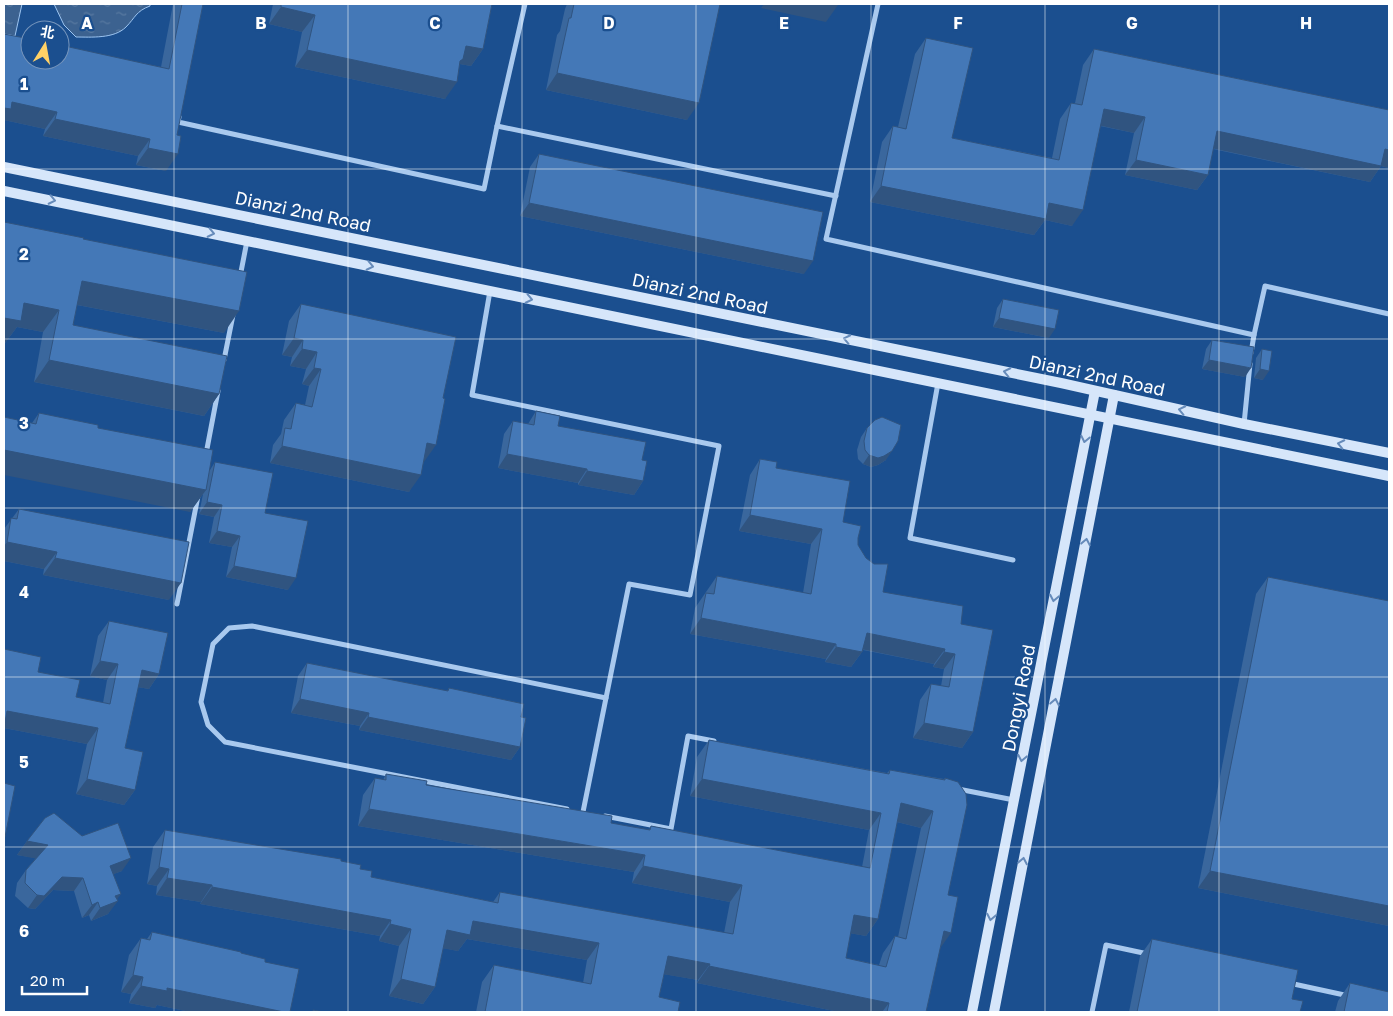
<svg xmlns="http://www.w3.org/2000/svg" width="1393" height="1016" viewBox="0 0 1393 1016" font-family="'Golos Text','Noto Sans SC',sans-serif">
  <defs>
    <pattern id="water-ripples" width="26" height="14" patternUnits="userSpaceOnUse" patternTransform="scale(1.25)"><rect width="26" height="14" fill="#3c6290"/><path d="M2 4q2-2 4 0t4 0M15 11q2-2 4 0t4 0" fill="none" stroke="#597aa1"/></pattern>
  </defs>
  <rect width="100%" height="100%" fill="#1b4f8f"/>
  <g fill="url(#water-ripples)" stroke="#9cc4f0">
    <path d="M4,4H22L15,36L4,34Z"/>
    <path d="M54,4H150V6C136,11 135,18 126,27C114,39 91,37 76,37L64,25Z"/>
  </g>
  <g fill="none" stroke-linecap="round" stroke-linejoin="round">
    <g stroke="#a9c9ee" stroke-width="5">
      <path d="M878,4L826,239L1254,335"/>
      <path d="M179,117L178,122L484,189L497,126L525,4"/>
      <path d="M497,126L836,196"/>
      <path d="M240,277L247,241"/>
      <path d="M490,291L472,395L719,446L690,595L629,584L583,812"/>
      <path d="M1251,353L1254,335L1265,286L1389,314"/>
      <path d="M224,360L233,315"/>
      <path d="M938,383L910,538L1013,560"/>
      <path d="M1244,424L1250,364"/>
      <path d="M206,454L218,391"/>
      <path d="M177,604L198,496"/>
      <path d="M958,789L1014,800"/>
      <path d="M567,809L225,742L208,725L201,702L213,644L229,628L252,626L606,698"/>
      <path d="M605,816L671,829L688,736L714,741"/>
      <path d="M1289,983L1349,996"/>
      <path d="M1092,1012L1106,945L1148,954"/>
    </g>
    <g stroke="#d6e6fa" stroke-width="10">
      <path d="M4,167L1061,383L1244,424L1389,453"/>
      <path d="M4,191L1389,476"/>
      <path d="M972,1012L1095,391"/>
      <path d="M994,1012L1114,395"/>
    </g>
  </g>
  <g fill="#3a679d" fill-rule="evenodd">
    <path d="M173,4H203L166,171L136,165L138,156L43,136L45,129L4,120V34L161,67Z"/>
    <path d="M273,4H492L483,49L471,66L460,64L445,99L295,67L302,32L269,24Z"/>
    <path d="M567,4H720L687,120L546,90L557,35L560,31L565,9Z"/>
    <path d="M926,38L952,138L1052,158L1060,119L1071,103H1075L1083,65L1094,49L1389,110V168L1381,166L1370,182L1213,149L1208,175L1197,190L1125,175L1134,133L1100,126L1072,226L1045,220L1034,235L870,202L882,142L893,126L898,127L915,54Z"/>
    <path d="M539,154L804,274L520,216L530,167Z"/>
    <path d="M83,239L224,333L77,305L73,325L219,394L204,416L34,382L43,332L17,327L5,343H4Z"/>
    <path d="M1003,299L1049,338L993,327L997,308Z"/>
    <path d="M301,304L424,462H423L409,492L270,463L273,445L281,434L284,420L296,403L305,405L309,386L302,384L306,369L290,366L292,357L282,355L289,321Z"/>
    <path d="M1212,340L1245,377L1202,369L1206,349Z"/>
    <path d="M1262,349L1263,380L1254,378L1256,358Z"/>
    <path d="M536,411L558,426L642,460L643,481L634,495L578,485V483L498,468L504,434L513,421L528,424Z"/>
    <path d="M39,413L98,428L210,470L215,462L265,513L288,590L226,577L232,547L209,543L214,517L199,514L203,494L190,512L32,423Z"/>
    <path d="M867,428L886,460L878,465L871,467L863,464L858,459L857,450L861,437Z"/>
    <path d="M760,459L776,468L843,522L858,538V545L883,592L961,624L973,732L962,748L913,738L920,700L931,684L941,686L944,669L933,667L934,664L863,650L862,652L851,667L825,662L826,659L690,634L695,608L717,576L803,593L811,544L739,531L750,475Z"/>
    <path d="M19,509L169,600L43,575L44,569L4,561V529Z"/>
    <path d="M1268,577L1389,601V926L1198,888L1256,594Z"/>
    <path d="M109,621L159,674L149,689L138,687L125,748L135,790L124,805L76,794L87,744L4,728L38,672L76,697L103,703L107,680L90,676L98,636Z"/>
    <path d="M307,663L447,691L449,688L521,717L520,747L511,760L359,730L360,726L291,713L298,676Z"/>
    <path d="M709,740L887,773L890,770L944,779L945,778L948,895L940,948L926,1012H839L697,983L698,980L664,974L659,997L678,1012H476L482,982L494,965L583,983L587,960L467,939L458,951L443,948L435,987L423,1004L389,996L399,946L379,941L380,936L200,904L201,902L156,895L157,886L147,884L153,847L165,830L341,861L360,869L371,877L493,902L500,892L724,933L730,902L632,883L634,872L358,826L363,795L375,778L383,780L386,774L426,785L611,823L649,830L651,826L862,867L869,830L690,796L697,757ZM897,822L921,828L898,937L895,936L883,953L879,965L846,958L850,933L866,936L878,919Z"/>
    <path d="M27,841L122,871L113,874L117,899L108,914L91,921L89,915L82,918L74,891L53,890L35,909L28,908L15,896L17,883L26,870L36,858L17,855Z"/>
    <path d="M152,932L241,953L265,962L290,1012H190L157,1005L155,1008L129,1003L131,994L121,992L129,955L141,938L147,939Z"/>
    <path d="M1152,939L1292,999L1300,1012H1129L1140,956Z"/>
    <path d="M1350,983L1389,1012H1335L1338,1001Z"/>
  </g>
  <g fill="#305480">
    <path d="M764,4H832L838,5L826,22L761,8Z"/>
    <path d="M281,7L315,15L302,32L269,24Z"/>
    <path d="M466,46L483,49L471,66L459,64Z"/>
    <path d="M307,50L457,82L445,99L295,67Z"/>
    <path d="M557,73L699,103L687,120L546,90Z"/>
    <path d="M12,102L57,112L45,129L4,120V108Z"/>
    <path d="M1104,109L1145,117L1134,133L1093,124Z"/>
    <path d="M55,119L150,139L138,156L43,136Z"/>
    <path d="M1217,131L1389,150V168L1381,166L1370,182L1206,147Z"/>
    <path d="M148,148L178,154L166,171L136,165Z"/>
    <path d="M1136,160L1208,175L1197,190L1125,175Z"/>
    <path d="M881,186L1049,203L1083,210L1072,226L1045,220L1034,235L870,202Z"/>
    <path d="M529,203L813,261L804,274L520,216Z"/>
    <path d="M82,281L239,311L224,333L67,303Z"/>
    <path d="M24,303L59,310L43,332L17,327L5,343H4V319Z"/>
    <path d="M999,318L1055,329L1049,338L993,327Z"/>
    <path d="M294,338L303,340L292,357L282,355Z"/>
    <path d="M302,349L317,352L306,369L290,366Z"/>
    <path d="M49,360L219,394L204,416L34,382Z"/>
    <path d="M1209,360L1251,368L1245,377L1202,369Z"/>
    <path d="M314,368L321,369L309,386L302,384Z"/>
    <path d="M1260,369L1269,371L1263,380L1254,378Z"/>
    <path d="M427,443L436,445L424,462L415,460Z"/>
    <path d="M282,446L421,475L409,492L270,463Z"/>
    <path d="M4,450L206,490L190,512L4,475Z"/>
    <path d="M892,451L886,460L878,465L871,467L863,464L869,455Z"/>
    <path d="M507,454L587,469L578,483L498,468Z"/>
    <path d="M587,471L643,481L634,495L578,485Z"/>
    <path d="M207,502L222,505L214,517L199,514Z"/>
    <path d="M750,515L822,529L811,544L739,531Z"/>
    <path d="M217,531L240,536L232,547L209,543Z"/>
    <path d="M7,542L57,552L44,569L4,561V546Z"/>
    <path d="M55,558L181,583L169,600L43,575Z"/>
    <path d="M234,566L296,578L288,590L226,577Z"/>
    <path d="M701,618L836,644L826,659L690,634Z"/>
    <path d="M867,633L945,649L934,664L856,648Z"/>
    <path d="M836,647L862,652L851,667L825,662Z"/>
    <path d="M944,652L955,654L944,669L933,667Z"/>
    <path d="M100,661L118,664L107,680L90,676Z"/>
    <path d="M142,670L159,674L149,689L131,686Z"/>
    <path d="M300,699L369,713L360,726L291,713Z"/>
    <path d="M7,711L98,728L87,744L4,728Z"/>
    <path d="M368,717L520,747L511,760L359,730Z"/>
    <path d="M924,723L973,732L962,748L913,738Z"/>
    <path d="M87,779L135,790L124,805L76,794Z"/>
    <path d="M702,779L881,813L869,830L690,796Z"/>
    <path d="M901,803L933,811L921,828L889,820Z"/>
    <path d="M369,809L645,855L634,872L358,826Z"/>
    <path d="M27,841L48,845L38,859L17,855Z"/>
    <path d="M131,858L122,871L101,879L110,866Z"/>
    <path d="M643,866L742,885L730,902L632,883Z"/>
    <path d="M159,867L169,869L157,886L147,884Z"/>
    <path d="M1210,871L1389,906V926L1198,888Z"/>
    <path d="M62,877L83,878L74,891L53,890L35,909L28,908L37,895Z"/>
    <path d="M167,878L212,885L201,902L156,895Z"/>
    <path d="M212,887L391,920L380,936L200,904Z"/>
    <path d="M121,894L115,902L118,901L108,914L91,921L100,908L115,896Z"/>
    <path d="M98,902L89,915L82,918L92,905Z"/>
    <path d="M854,915L878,919L866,936L842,932Z"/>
    <path d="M473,921L599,943L587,960L467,939L458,951L435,947L447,930Z"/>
    <path d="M390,924L411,929L399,946L379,941Z"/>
    <path d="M944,931L951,933L939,950Z"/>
    <path d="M668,956L710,964L698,980L656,973Z"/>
    <path d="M709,966L889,1003L882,1012H839L697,983Z"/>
    <path d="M133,975L143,977L131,994L121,992Z"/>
    <path d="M401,979L435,987L423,1004L389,996Z"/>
    <path d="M141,986L167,988L284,1012H190L157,1005L155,1008L129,1003Z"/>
  </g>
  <g fill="#4478b7" stroke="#305480" fill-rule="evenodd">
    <path d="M182,4H203L177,135L181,136L178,154L148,148L150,139L55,119L57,112L12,102L11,109L4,108V34L30,39V60H60V45L169,69Z"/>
    <path d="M281,4H492L483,49L466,46L463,59L460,61L457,82L307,50L315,15L281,7Z"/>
    <path d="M574,4H720L699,103L557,73L569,18H571Z"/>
    <path d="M926,38L973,48L952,138L1059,160L1071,103L1082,105L1094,49L1389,110V150L1385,149L1381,166L1217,131L1208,175L1136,160L1145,117L1104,109L1083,210L1049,203L1046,219L881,186L893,126L906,129Z"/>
    <path d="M539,154L823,212L813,261L529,203Z"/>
    <path d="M4,222L84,238L83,239L247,272L239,311L82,281L73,325L227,356L219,394L49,360L59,310L24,303L21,321L4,318V320Z"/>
    <path d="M1003,299L1059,310L1055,329L999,318Z"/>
    <path d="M301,304L456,337L443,398L445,399L436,445L427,443L421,475L282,446L285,428L291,429L296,403L312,407L321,369L314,368L317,352L302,349L303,340L294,338Z"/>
    <path d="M1212,340L1254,347L1251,368L1209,360Z"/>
    <path d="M1262,349L1272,351L1269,371L1260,369Z"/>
    <path d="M536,411L560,416L558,426L646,442L642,460L647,461L643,481L587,471V469L507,454L513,421L534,425Z"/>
    <path d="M39,413L98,425V428L213,450L206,490L4,450V417L36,424Z"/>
    <path d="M882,417L901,425L898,441L892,451L884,456L878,458L869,455L865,450L864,441L867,428L875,420Z"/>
    <path d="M760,459L777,462L776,468L850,481L843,522L861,526L858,538V545L866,558L874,564H888L883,592L963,606L961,624L993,630L973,732L924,723L931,684L949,687L955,654L944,652L945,649L867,633L862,652L836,647V644L701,618L706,593L714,594L717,576L811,594L822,529L750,515Z"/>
    <path d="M215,462L273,473L265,513L308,521L296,578L234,566L240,536L217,531L222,505L207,502Z"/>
    <path d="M19,509L189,542L181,583L55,558L57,552L7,542L11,518L17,519Z"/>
    <path d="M1268,577L1389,601V906L1210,871Z"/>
    <path d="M109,621L168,633L159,674L142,670L125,748L143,752L135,790L87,779L98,728L7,711L4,728V649L41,657L38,672L80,680L76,697L110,704L118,664L100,661Z"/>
    <path d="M307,663L448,691L449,688L524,704L521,717L526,718L520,747L368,717L369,713L300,699Z"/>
    <path d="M709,740L889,774L890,770L945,780V778L958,782L966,794L967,805L948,895L958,897L951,933L944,931L926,1012H887L889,1003L709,966L710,964L668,956L659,997L680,1002L678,1012H485L494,965L591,984L599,943L473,921L470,935L447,930L435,987L401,979L411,929L390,924L391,920L212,887V885L167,878L169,869L159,867L165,830L341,859V861L361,865L360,869L372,871L371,877L498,903L500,892L733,934L742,885L643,866L645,855L369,809L375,778L386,780V774L427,781L426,785L612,816L611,823L650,830L651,826L870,868L881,813L702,779ZM901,803L933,811L906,939L895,936L886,967L846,958L854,915L878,919Z"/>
    <path d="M4,783L15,786L5,837H4Z"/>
    <path d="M54,813L82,836L118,823L131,858L110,866L121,894L115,896L118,901L100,908L98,902L92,905L83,878L62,877L44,896L37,895L25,883L26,870L48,845L27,841L45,818Z"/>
    <path d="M152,932L241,952V953L265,959V962L299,969L290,1012H284L167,988V991L141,986L143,977L133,975L141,938L150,940Z"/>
    <path d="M1152,939L1298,970L1292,999L1303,1001L1300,1012H1137Z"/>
    <path d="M1350,983L1389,992V1012H1344Z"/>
    <path d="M313,1010L324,1012H313Z"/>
  </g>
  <defs><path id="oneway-chevron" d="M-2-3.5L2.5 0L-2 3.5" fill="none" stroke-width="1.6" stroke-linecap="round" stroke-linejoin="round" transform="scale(1.25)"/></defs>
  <g stroke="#668bba">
    <use href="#oneway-chevron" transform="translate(52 200) rotate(12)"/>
    <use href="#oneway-chevron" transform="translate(211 233) rotate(12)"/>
    <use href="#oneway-chevron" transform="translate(370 266) rotate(12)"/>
    <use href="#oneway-chevron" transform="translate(529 299) rotate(12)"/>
    <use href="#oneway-chevron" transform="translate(847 339) rotate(-168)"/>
    <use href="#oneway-chevron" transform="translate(1007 372) rotate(-168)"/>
    <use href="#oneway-chevron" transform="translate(1182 410) rotate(-168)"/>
    <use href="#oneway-chevron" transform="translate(1085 439) rotate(102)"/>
    <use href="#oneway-chevron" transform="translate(1341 444) rotate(-168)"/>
    <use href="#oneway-chevron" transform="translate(1086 542) rotate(-79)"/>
    <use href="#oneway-chevron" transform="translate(1054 598) rotate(101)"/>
    <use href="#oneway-chevron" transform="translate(1055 702) rotate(-79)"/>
    <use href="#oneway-chevron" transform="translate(1022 758) rotate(101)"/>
    <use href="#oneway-chevron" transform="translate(1023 861) rotate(-79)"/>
    <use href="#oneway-chevron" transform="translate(991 917) rotate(101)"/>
  </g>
  <path fill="none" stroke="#fff" stroke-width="1" stroke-opacity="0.55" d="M174,4V1012M348,4V1012M522,4V1012M696,4V1012M871,4V1012M1045,4V1012M1219,4V1012M4,169H1389M4,339H1389M4,508H1389M4,677H1389M4,847H1389"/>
  <g text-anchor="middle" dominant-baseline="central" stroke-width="4.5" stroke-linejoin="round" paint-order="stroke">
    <g font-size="18" fill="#fff" stroke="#1b4f8f">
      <text transform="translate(303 211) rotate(12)">Dianzi 2nd Road</text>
      <text transform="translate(700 293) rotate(12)">Dianzi 2nd Road</text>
      <text transform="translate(1097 375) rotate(12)">Dianzi 2nd Road</text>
      <text transform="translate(1018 698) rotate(-79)">Dongyi Road</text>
    </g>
  </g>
  <g font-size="16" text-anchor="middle" font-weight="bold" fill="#fff" stroke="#1b4f8f" stroke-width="4.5" stroke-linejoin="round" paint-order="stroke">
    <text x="87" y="29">A</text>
    <text x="261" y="29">B</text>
    <text x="435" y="29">C</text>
    <text x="609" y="29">D</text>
    <text x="784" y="29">E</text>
    <text x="958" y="29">F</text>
    <text x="1132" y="29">G</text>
    <text x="1306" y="29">H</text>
    <text x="24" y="90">1</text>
    <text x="24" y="260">2</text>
    <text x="24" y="429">3</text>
    <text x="24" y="598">4</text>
    <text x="24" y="768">5</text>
    <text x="24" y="937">6</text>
  </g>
  <rect width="1393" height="1016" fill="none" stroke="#ffffff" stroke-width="10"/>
  <g transform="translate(45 45) rotate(11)"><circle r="24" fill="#1b4f8f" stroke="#7695bc"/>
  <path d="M0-4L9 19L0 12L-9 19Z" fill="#ffd166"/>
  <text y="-8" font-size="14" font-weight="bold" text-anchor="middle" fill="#ffffff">北</text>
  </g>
  <path d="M22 986v8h65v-8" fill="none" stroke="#ffffff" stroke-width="2.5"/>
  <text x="30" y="986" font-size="15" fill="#ffffff" stroke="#1b4f8f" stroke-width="4" paint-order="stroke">20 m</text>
</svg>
